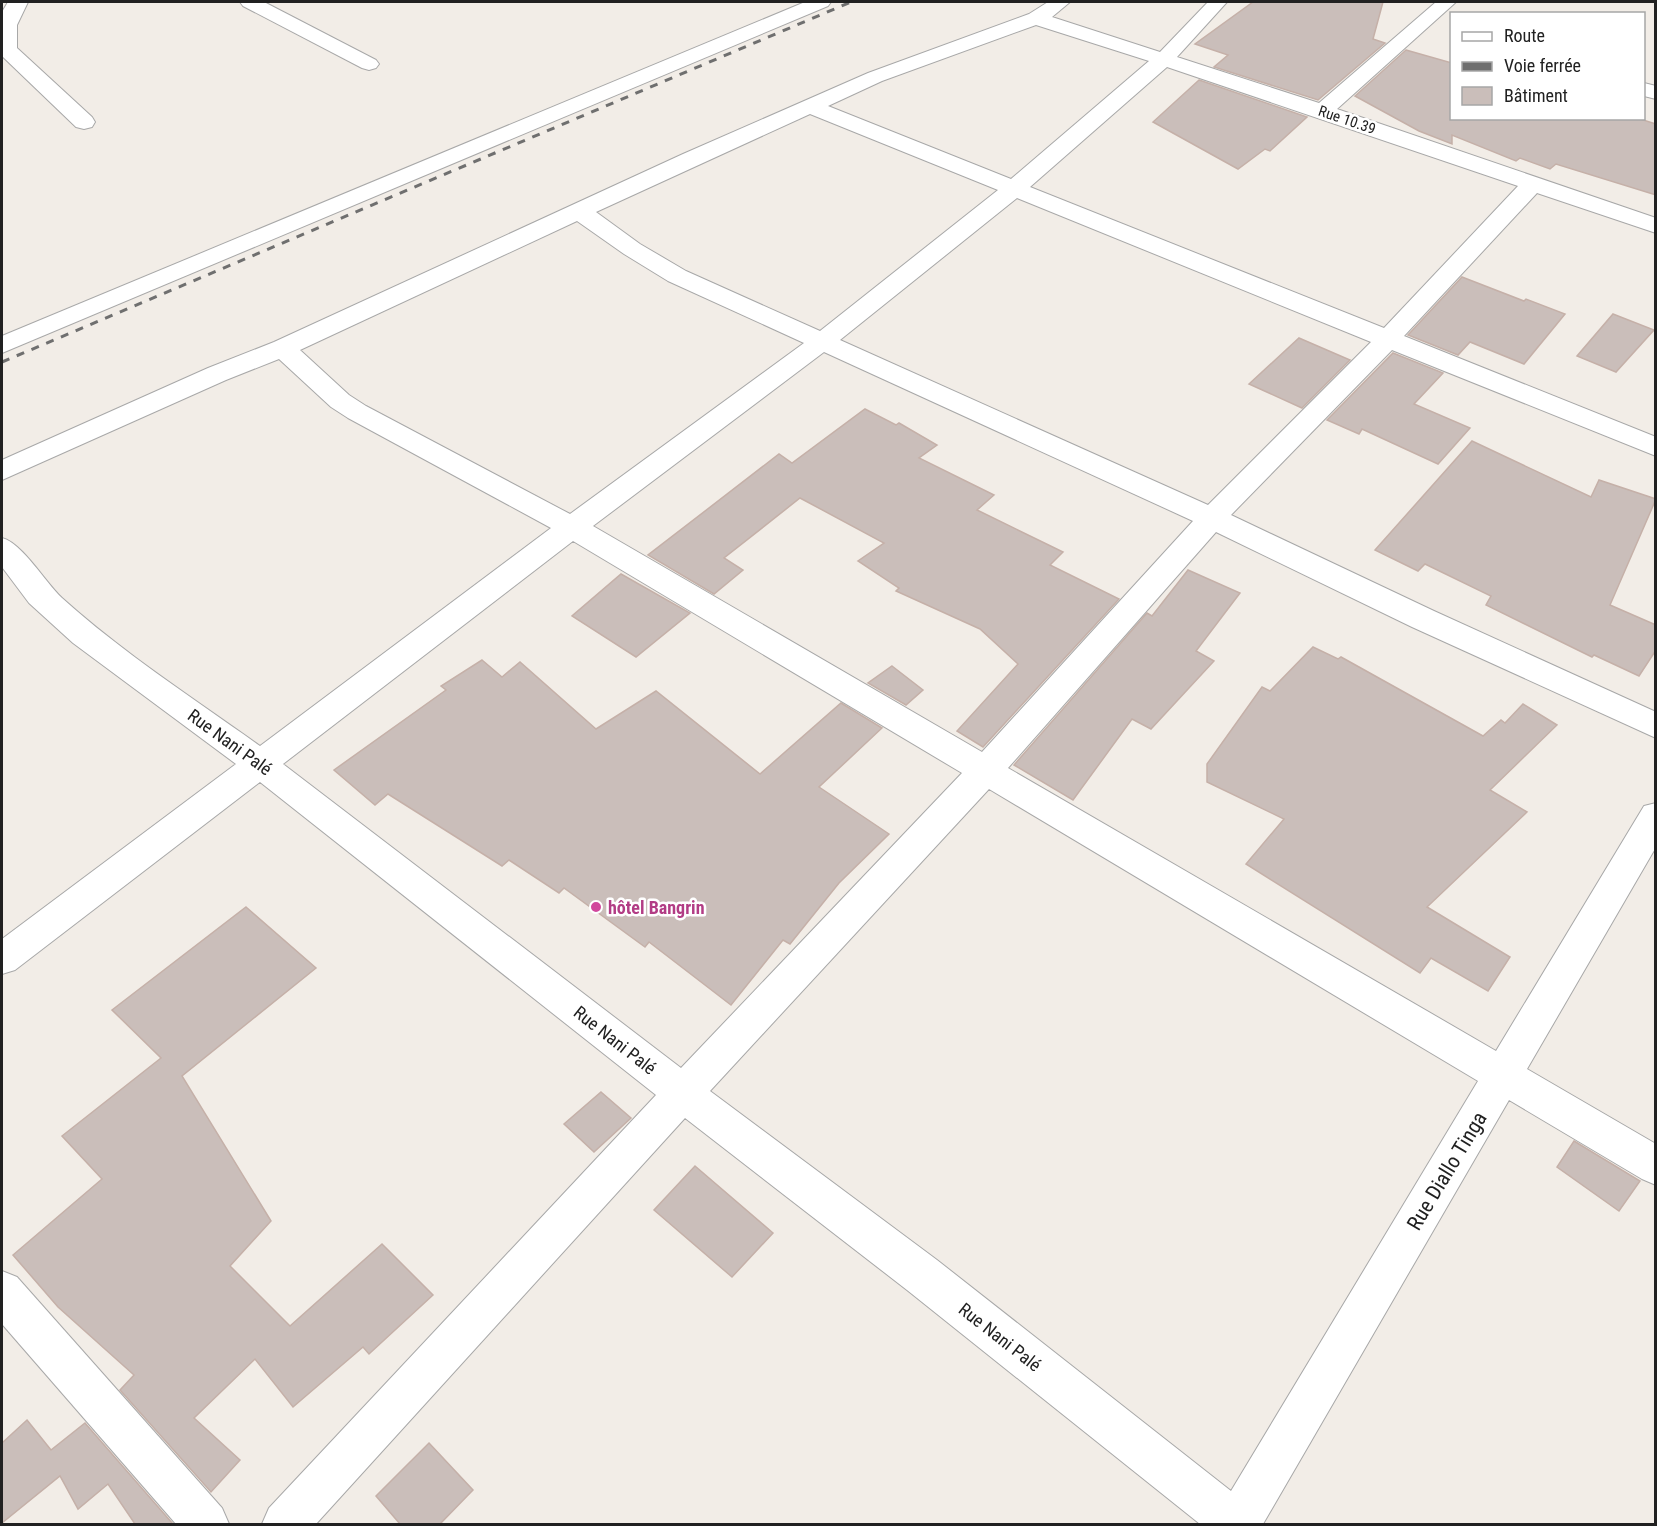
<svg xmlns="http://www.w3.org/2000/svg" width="1657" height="1526" viewBox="0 0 1657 1526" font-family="'Roboto Condensed',sans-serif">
  <rect width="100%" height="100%" fill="#f2ede7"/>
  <g fill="#cabeba" stroke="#c5b0a8" stroke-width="1.5">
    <path d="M1253,2H1383L1373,39L1385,43L1318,100L1214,67L1228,55L1195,44Z"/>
    <path d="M1406,50L1452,63V118H1637L1656,124V195L1556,164L1550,169L1520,158L1516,161L1452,135V144L1419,131L1355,96Z"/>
    <path d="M1199,80L1307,117L1270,151L1265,149L1238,169L1153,122Z"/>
    <path d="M1462,277L1524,301L1526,299L1565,314L1524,364L1470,342L1458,355L1408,335Z"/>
    <path d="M1613,314L1654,330L1616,372L1577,356Z"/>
    <path d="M1299,338L1350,360L1302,408L1249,384Z"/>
    <path d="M1393,353L1443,373L1414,404L1470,428L1438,464L1362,429L1359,434L1327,420Z"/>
    <path d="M865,409L896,425L899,423L937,445L919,458L994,495L977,510L1063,552L1050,565L1119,599L983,747L957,731L1018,664L980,629L896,591L899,588L858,561L884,543L800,498L724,558L743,570L714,594L648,555L779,454L792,463Z"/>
    <path d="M1472,441L1591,497L1599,480L1656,499L1610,605L1656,625V650L1639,676L1594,655L1592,657L1486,605L1491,596L1425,564L1418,571L1375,550Z"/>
    <path d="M1188,570L1240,593L1196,651L1214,661L1151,729L1132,719L1073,800L1014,765L1147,613L1152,616Z"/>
    <path d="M621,574L690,613L636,657L572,616Z"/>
    <path d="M1313,647L1338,659L1341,657L1483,736L1501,720L1505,723L1523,704L1557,725L1490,790L1527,812L1427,907L1510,957L1488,991L1431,958L1420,973L1246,864L1284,819L1207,782V764L1262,687L1270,691Z"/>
    <path d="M482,660L502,677L520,662L596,729L656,691L760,774L841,703L882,728L819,787L889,834L839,883L790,944L783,940L731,1005L649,942L645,947L564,888L559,893L509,860L502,866L388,794L375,805L334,770L446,690L441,686Z"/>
    <path d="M892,666L923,690L906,705L868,683Z"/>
    <path d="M246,907L316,968L182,1076L271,1221L230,1266L290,1326L382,1244L433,1295L369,1354L363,1347L293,1407L255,1359L194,1418L240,1460L211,1492L120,1390L134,1375L58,1307L13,1255L102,1179L62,1136L161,1058L112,1010Z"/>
    <path d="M601,1092L631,1118L594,1152L564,1124Z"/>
    <path d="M1574,1141L1640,1181L1619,1211L1557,1167Z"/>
    <path d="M695,1166L773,1233L732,1277L654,1210Z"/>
    <path d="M27,1420L51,1450L85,1423L173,1524H135L108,1484L78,1509L60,1476L2,1523V1443Z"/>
    <path d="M429,1443L473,1490L440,1524H400L376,1496Z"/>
  </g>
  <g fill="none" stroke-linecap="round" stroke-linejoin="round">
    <defs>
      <g id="minor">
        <path d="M8,2H28L17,25V48L92,117L95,122L92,127L84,129L76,127L2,56V12Z"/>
        <path d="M240,2H264L376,60L379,64L376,68L369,70L362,68L243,6Z"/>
        <path d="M805,2H831L828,6L2,353V336Z"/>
        <path d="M1048,2H1070L1052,17L1160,52L1208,2H1227L1177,57L1319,103L1436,2H1456L1337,109L1656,218V233L1537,193L1404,336L1656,437V456L1392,350L1231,515L1434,611L1656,712V738L1412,627L1216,532L1008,768L1496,1051L1644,806L1656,803V847L1527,1069L1656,1144V1185L1642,1179L1509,1100L1263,1524H1200L907,1290L685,1118L316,1524H262L269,1508L656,1095L260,782L15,970L2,974V939L236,764L73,643L29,603L2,567V538C22,543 45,582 62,598C123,653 193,698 260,746L551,528L348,418L331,407L279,359L226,380L2,480V460L208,368L274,342L683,154L868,73L1029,14ZM1036,25L1149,61L1011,179L828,106L882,81ZM1167,67L1518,186L1384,328L1030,187ZM810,114L998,190L820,331L686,271L640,244L596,212ZM1017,198L1371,342L1208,505L840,340ZM577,221L624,254L668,281L804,343L570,514L366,406L349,395L300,350ZM824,352L1193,521L982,752L593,526ZM573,541L962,773L681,1068L283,764ZM989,789L1478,1081L1231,1491L937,1260L710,1091Z"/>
        <path d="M1644,83L1656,86V99L1644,96Z"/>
        <path d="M2,1271L17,1277L222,1508L229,1524H176L2,1324Z"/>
      </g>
    </defs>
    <use href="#minor" stroke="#a8a8a8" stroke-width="2"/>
    <use href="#minor" fill="#fff" fill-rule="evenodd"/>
    <path stroke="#6f6f6f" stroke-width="3" stroke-dasharray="8 8" stroke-linecap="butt" d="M2,362L851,2"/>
  </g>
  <circle fill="#d1479c" stroke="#fff" stroke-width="2" cx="596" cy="907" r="6"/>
  <g text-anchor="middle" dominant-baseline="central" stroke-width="5" stroke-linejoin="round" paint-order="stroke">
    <g font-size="15" fill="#212121" stroke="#fff">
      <text transform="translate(1347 120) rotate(19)">Rue 10.39</text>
    </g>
    <g font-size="18" fill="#212121" stroke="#fff">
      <text transform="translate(230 742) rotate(36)">Rue Nani Palé</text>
      <text transform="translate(615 1040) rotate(38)">Rue Nani Palé</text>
      <text transform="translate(1000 1337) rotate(38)">Rue Nani Palé</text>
    </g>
    <g font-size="18" font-weight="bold" fill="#b23c85" stroke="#fff" text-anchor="start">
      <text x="608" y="907">hôtel Bangrin</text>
    </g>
    <g font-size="21" fill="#212121" stroke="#fff">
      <text transform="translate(1447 1171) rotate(-59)">Rue Diallo Tinga</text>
    </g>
  </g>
  <rect width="1657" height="1526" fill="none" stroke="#212121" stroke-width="6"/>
  <rect x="1450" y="12" width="195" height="108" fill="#ffffff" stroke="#a6a6a6" stroke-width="1.5"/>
  <rect x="1462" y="32" width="30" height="9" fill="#ffffff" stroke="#a6a6a6" stroke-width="1.5"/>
  <text x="1504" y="42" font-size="18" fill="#212121">Route</text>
  <rect x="1462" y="62" width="30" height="9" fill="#6f6f6f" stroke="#a6a6a6" stroke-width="1.5"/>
  <text x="1504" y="72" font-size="18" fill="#212121">Voie ferrée</text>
  <rect x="1462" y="87" width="30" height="18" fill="#cabeba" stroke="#a6a6a6" stroke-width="1.5"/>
  <text x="1504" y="102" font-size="18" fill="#212121">Bâtiment</text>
</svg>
